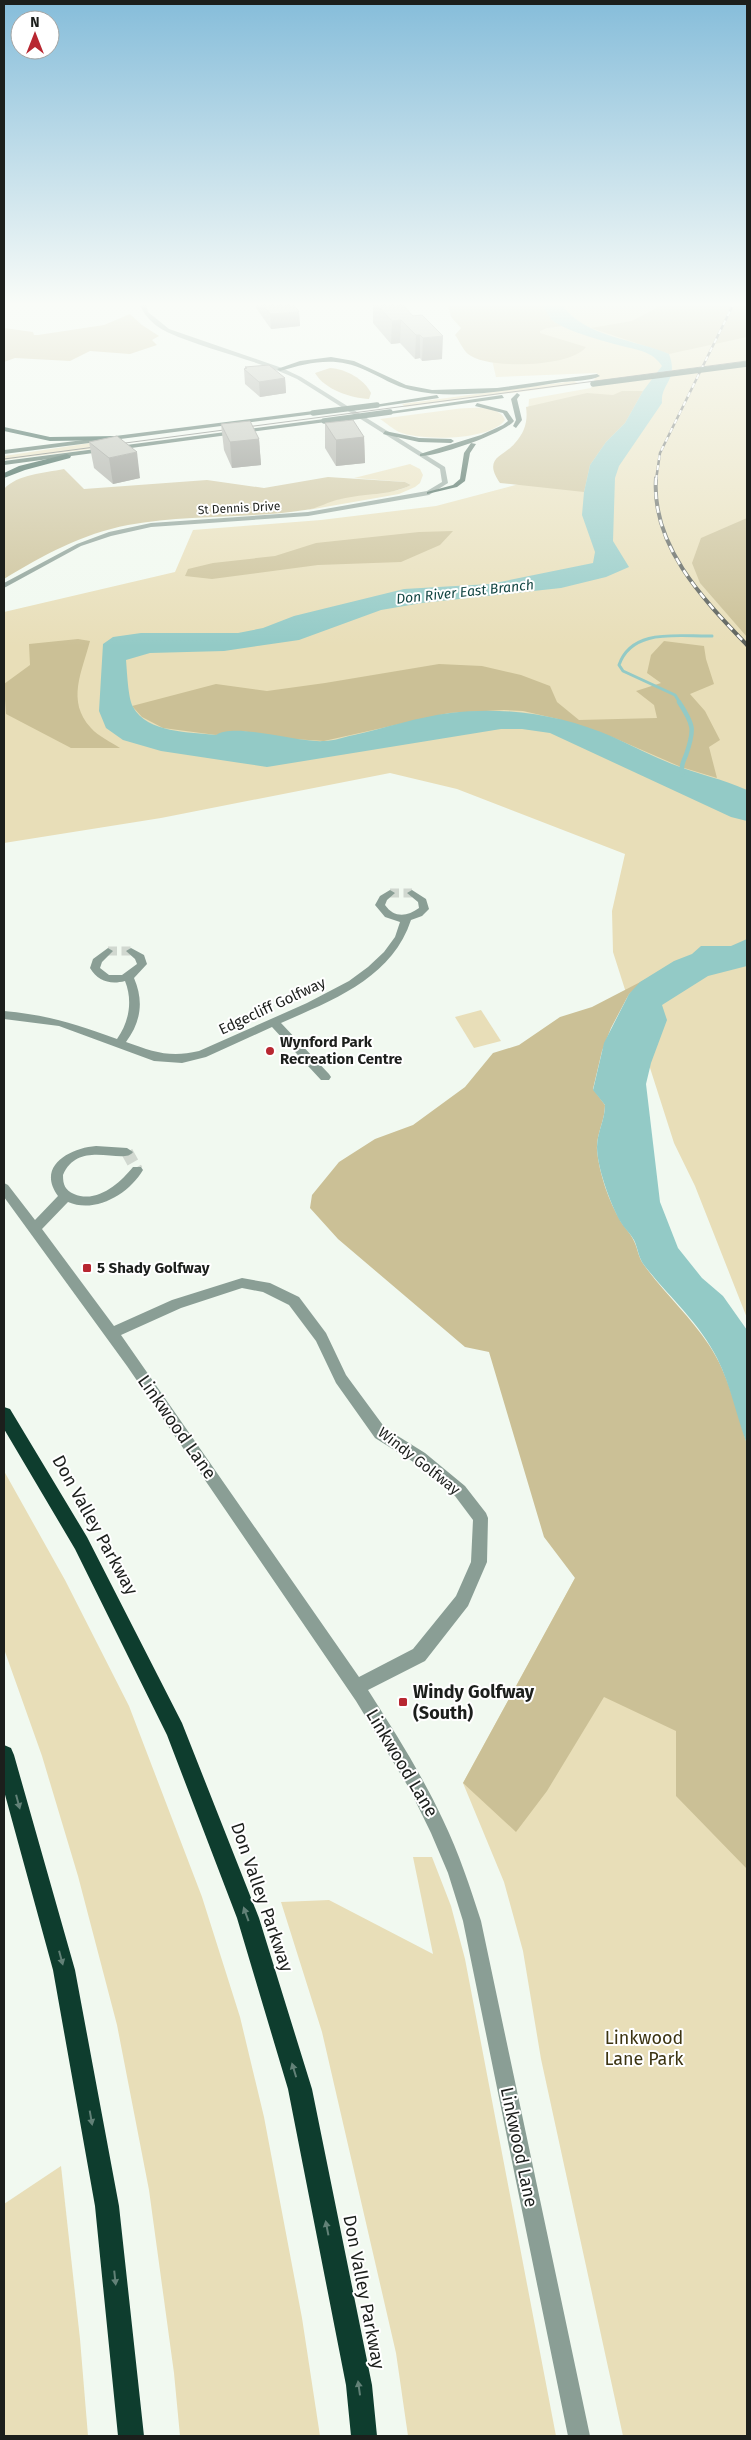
<svg xmlns="http://www.w3.org/2000/svg" width="751" height="2440" viewBox="0 0 751 2440" font-family="'Fira Sans',sans-serif">
  <rect width="100%" height="100%" fill="#f1f9f0"/>
  <g fill="#e8deb8">
    <path d="M479,305H747V1318L695,1186L674,1143L613,952L612,911L625,854L457,789L390,773L161,818L4,843V612L175,572L193,530L321,520L436,506L523,483L529,399L591,388L597,373L496,377Z"/>
    <path d="M574,381L579,384L405,407L402,404Z"/>
    <path d="M456,409C469,408 499,404 505,420C490,441 421,441 399,432C393,429 386,423 380,419Z"/>
    <path d="M90,443L91,449L4,460V456Z"/>
    <path d="M410,464L420,469L423,475L420,483L415,487L399,494L308,510C325,502 343,497 361,494C379,492 393,494 411,485L405,482L354,478Z"/>
    <path d="M481,1010L501,1041L474,1048L455,1017Z"/>
    <path d="M747,1359V2436H623L541,2059L523,1951L504,1882L463,1783L575,1578Z"/>
    <path d="M4,1471L65,1580L129,1706L202,1897L240,2017L264,2117L302,2318L320,2436H180L174,2373L149,2190L117,2025L78,1876L42,1756L4,1649Z"/>
    <path d="M413,1857H432L451,1906L465,1959L556,2436H408L396,2353L322,2032L281,1902L329,1900L433,1954Z"/>
    <path d="M61,2166L80,2339L88,2436H4V2204Z"/>
  </g>
  <g fill="#cbc096">
    <path d="M448,305H542L552,320L563,326L547,328L540,331V333L586,347C572,367 487,370 468,354C463,350 459,340 455,335L461,328L451,317Z"/>
    <path d="M662,305H747V337L669,354L591,328L632,321Z"/>
    <path d="M130,314L142,325L159,336L152,340L157,345L130,354L90,351L70,361L15,358L4,362V328L33,332L34,335H38L104,325Z"/>
    <path d="M330,368C346,369 364,379 371,393L369,399C351,398 325,390 315,373Z"/>
    <path d="M622,391H643L625,423L606,442L590,465L584,492L500,483C482,457 504,457 515,443C525,432 528,421 526,407L587,393L613,395Z"/>
    <path d="M64,469L84,489L207,480L264,488L328,477L405,482L411,485C389,496 365,493 341,499C329,501 317,509 305,510C247,519 187,514 128,525C82,534 43,555 4,579V489C18,474 44,473 64,469Z"/>
    <path d="M747,518V637L700,583L692,563L701,538Z"/>
    <path d="M453,531L440,545L401,562L318,565L212,579L185,576L188,569L213,563L275,556L316,543L419,532Z"/>
    <path d="M78,639L90,641C82,672 66,701 91,728C98,736 111,742 120,748H71L6,714L4,684L30,665L29,644Z"/>
    <path d="M664,641L704,646L706,659L714,684L690,694L705,711L720,740L709,747L717,778L681,767L612,737L558,719L523,711L504,710L449,713L324,741L293,739L241,731L216,735L163,728L142,717L132,706L216,684L267,691L325,683L439,664L482,666L521,675L550,686L557,702L579,720L657,718L654,705L636,691L661,683L647,673L651,655Z"/>
    <path d="M648,978L629,994L611,1028L602,1051L593,1089L605,1105C605,1121 596,1134 597,1150C599,1173 609,1202 621,1222C625,1228 631,1234 634,1241C638,1249 638,1257 644,1265C664,1293 690,1316 709,1345C729,1375 736,1410 747,1444V1869L676,1796V1731L604,1697L547,1791L516,1832L463,1783L575,1578L544,1537L489,1352L465,1347L338,1239L310,1208L312,1195L339,1162L375,1139L413,1125L465,1087L493,1053L519,1045L560,1017L592,1007Z"/>
  </g>
  <g fill="#93cac6">
    <path d="M542,305H562C586,338 635,339 669,354C679,381 660,383 662,403L619,466L615,478L613,541L629,567L606,577L561,588L422,603L381,610L299,640L224,651L150,653L126,660C127,671 128,698 133,707C147,733 190,732 216,735C235,722 297,743 324,741C334,741 344,737 354,735C385,728 418,717 450,713C506,706 562,715 613,737C633,746 652,756 672,764C697,774 723,779 747,790V821L731,817L550,733L522,729H501L267,767L161,751L123,740L106,728L99,711L103,644L113,637L141,633H238L263,628L294,616L404,589L490,584L593,563L595,552L582,515L584,492L590,465L606,442L625,423L643,391L662,366C652,351 638,350 622,346C603,341 569,332 553,321C549,317 546,310 542,305Z"/>
    <path d="M747,939V966L708,976L662,1005L667,1020L651,1063L646,1084L660,1202L678,1248L702,1278L723,1296L747,1330V1444C736,1415 731,1386 717,1358C699,1322 668,1296 644,1265C638,1257 638,1248 634,1240C630,1233 624,1228 620,1221C610,1203 597,1167 597,1147C597,1132 605,1120 605,1105L593,1090L604,1043L629,994L640,982L674,961L692,954L701,946H731Z"/>
  </g>
  <g fill="none" stroke-linecap="round" stroke-linejoin="round">
    <path stroke="#93cac6" stroke-width="3" d="M680,703L675,695L623,671L619,665C632,627 680,637 712,636"/>
    <path stroke="#93cac6" stroke-width="4.5" d="M679,702C694,725 695,729 686,755C683,762 681,766 682,774"/>
    <g stroke="#d1d8d0" stroke-width="9" stroke-dasharray="9 4.5" stroke-linecap="butt">
      <path d="M390,893H412"/>
      <path d="M108,951H131"/>
    </g>
    <path stroke="#d1d8d0" stroke-width="12" stroke-dasharray="12 6" stroke-linecap="butt" d="M127,1152L137,1170"/>
    <g fill="#8a9e95" fill-rule="evenodd">
      <path d="M140,305H146L148,312L169,329L282,368L301,377L445,467L448,483L429,495L308,516L151,527L111,536L81,546L4,588V583L77,544L109,532L151,523L308,512L427,491L442,482L440,469L297,379C255,359 209,351 167,332C156,327 144,316 140,305Z"/>
      <path d="M390,890L395,893L387,900L385,905C394,918 407,917 419,908L418,902L407,893L412,890L426,899L429,909L422,916L411,920C392,978 333,1000 281,1023L329,1074L331,1077L329,1080H321L272,1027L206,1057L182,1063L154,1061L59,1026L4,1019V1011C48,1015 76,1024 117,1039C129,1022 133,1001 125,981C110,985 98,981 90,968L93,959L108,948L113,951L102,962L100,968L109,975H122L137,964L135,959L126,951L131,948L144,955L147,964L134,978C144,1001 141,1022 126,1042C154,1052 170,1058 199,1051L307,1003L349,981L368,967L384,952L395,937L400,922L385,917L375,905L380,896Z"/>
      <path d="M96,1146L127,1148L133,1152C124,1166 79,1138 63,1175C63,1185 65,1190 74,1194C97,1204 120,1183 133,1167H141L143,1170C129,1194 95,1214 68,1202L42,1229L114,1326L172,1300L242,1278L270,1283L299,1297L326,1333L346,1375L385,1428L425,1453L465,1486L486,1513L488,1518L487,1562L468,1606L425,1661L368,1690C395,1732 422,1775 443,1820C459,1853 470,1887 481,1921L590,2436H568L463,1921L448,1873L431,1833L409,1788L356,1701L127,1366L4,1197V1183L8,1185L35,1220L58,1196C36,1166 70,1148 96,1146ZM242,1288L263,1292L289,1305L316,1341L336,1383L375,1438L415,1463L455,1496L473,1520L471,1562L456,1596L413,1649L359,1677L121,1335L181,1308Z"/>
    </g>
    <g fill="#325648" fill-rule="evenodd">
      <path d="M331,357L354,361L406,385L432,390L497,388L597,374L600,376C590,381 574,381 562,382C516,389 457,401 411,390C394,386 381,377 365,370C336,356 310,362 280,371L277,369L300,361Z"/>
      <path d="M517,393L520,395L517,399L522,420L516,428L513,426L516,420L511,399Z"/>
      <path d="M437,395L439,398L377,407L374,405Z"/>
      <path d="M502,395L504,398L390,414L387,412Z"/>
      <path d="M477,403L507,411L514,421C503,434 436,457 420,456V454L481,435L503,425L508,421L503,413L475,406Z"/>
      <path d="M313,411L315,414L4,454V450Z"/>
      <path d="M324,419L326,422L4,465V461Z"/>
      <path d="M385,431L419,438L451,439L454,441L451,443L419,442L383,434Z"/>
      <path d="M471,443L476,444L470,453L465,481L457,487L427,494V492L453,485L460,479L464,453Z"/>
    </g>
    <g fill="#0e3d2e" fill-rule="evenodd">
      <path d="M4,427L50,437L117,436L121,438L117,440L50,441L4,431Z"/>
      <path d="M67,454L71,456L70,458L25,470L4,478V473L19,466Z"/>
      <path d="M4,1407L10,1409L87,1537L182,1723L259,1918L312,2089L372,2385L377,2436H351L346,2385L288,2089L237,1918L167,1735L75,1549L4,1429Z"/>
      <path d="M4,1745L11,1748L14,1755L75,1970L119,2206L144,2436H118L95,2206L53,1970L4,1791Z"/>
    </g>
    <path stroke="#5c615c" stroke-width="1" d="M4,459L747,361"/>
    <defs>
      <path id="rail-far1" d="M656,480L660,453L733,305"/>
      <path id="rail" d="M656,478C651,546 704,600 747,645"/>
    </defs>
    <use href="#rail-far1" stroke="#5c615c" stroke-width="2.5"/>
    <use href="#rail" stroke="#5c615c" stroke-width="4"/>
    <use href="#rail-far1" stroke="#fff" stroke-width="2" stroke-dasharray="5" stroke-linecap="butt"/>
    <use href="#rail" stroke="#fff" stroke-width="2.5" stroke-dasharray="7" stroke-linecap="butt"/>
    <g stroke="#325648" stroke-width="5.5">
      <path d="M593,384L747,364"/>
      <path d="M313,413L377,405"/>
      <path d="M324,421L390,412"/>
    </g>
  </g>
  <g fill="#9c9e96">
    <path d="M256,305H294L299,312L300,326L271,329L256,308Z"/>
    <path d="M373,305H403L442,359L422,361L420,358L415,359L400,343L391,344L373,323Z"/>
    <path d="M245,367L285,378L286,393L260,397L245,384L244,369L246,368Z"/>
    <path d="M325,423L364,437L365,463L336,466L325,448Z"/>
    <path d="M221,424L259,439L261,465L232,468L224,450Z"/>
    <path d="M89,442L140,478L113,484L94,468Z"/>
  </g>
  <g fill="#7f817a">
    <path d="M299,312L300,326L271,329L270,314Z"/>
    <path d="M401,320L400,343L391,344L392,321Z"/>
    <path d="M416,335H420V358L415,359Z"/>
    <path d="M443,336L442,359L422,361L423,338Z"/>
    <path d="M285,378L286,393L260,397L259,382Z"/>
    <path d="M364,437L365,463L336,466V440Z"/>
    <path d="M259,439L261,465L232,468L230,442Z"/>
    <path d="M137,452L140,478L113,484L109,458Z"/>
  </g>
  <g fill="#b5b8ae" stroke="#7f817a">
    <path d="M263,305H294L299,312L270,314Z"/>
    <path d="M377,305H403L413,316L422,315L443,336L423,338L420,335H416L401,320L392,321Z"/>
    <path d="M269,365L285,378L259,382L244,369L247,368L245,367Z"/>
    <path d="M353,420L364,437L336,440L325,423Z"/>
    <path d="M250,421L259,439L230,442L221,424Z"/>
    <path d="M117,436L137,452L109,458L89,442Z"/>
  </g>
  <defs><path id="oneway-solid" d="M-6-.8H1V-3.2L6.5 0L1 3.2V.8H-6Z" transform="scale(1.25)"/></defs>
  <g fill="#628177">
    <use href="#oneway-solid" transform="translate(18 1802) rotate(75)"/>
    <use href="#oneway-solid" transform="translate(246 1914) rotate(-110)"/>
    <use href="#oneway-solid" transform="translate(61 1958) rotate(75)"/>
    <use href="#oneway-solid" transform="translate(294 2070) rotate(-107)"/>
    <use href="#oneway-solid" transform="translate(91 2118) rotate(80)"/>
    <use href="#oneway-solid" transform="translate(327 2228) rotate(-101)"/>
    <use href="#oneway-solid" transform="translate(115 2278) rotate(84)"/>
    <use href="#oneway-solid" transform="translate(359 2388) rotate(-98)"/>
  </g>
  <linearGradient id="sky" x2="0" y2="1"><stop stop-color="#86bdda"/><stop offset="0.47" stop-color="#f9fcf8"/><stop offset="1" stop-color="#f9fcf8" stop-opacity="0"/></linearGradient>
  <rect width="751" height="647" fill="url(#sky)"/>
  <g fill="#b82731" stroke="#fff" stroke-width="2">
    <circle cx="270" cy="1051" r="5"/>
    <rect x="82" y="1263" width="10" height="10" rx="2.5"/>
    <rect x="398" y="1697" width="10" height="10" rx="2.5"/>
  </g>
  <g text-anchor="middle" dominant-baseline="central" stroke-width="4" stroke-linejoin="round" paint-order="stroke">
    <g font-size="12" fill="#1c1f1c" stroke="#fff">
      <text transform="translate(239 508) rotate(-3)">St Dennis Drive</text>
    </g>
    <g font-size="14" font-style="italic" fill="#134643" stroke="#fff">
      <text transform="translate(465 592) rotate(-6)">Don River East Branch</text>
    </g>
    <g font-size="15" fill="#1c1f1c" stroke="#fff">
      <text transform="translate(272 1006) rotate(-25)">Edgecliff Golfway</text>
      <text transform="translate(419 1461) rotate(38)">Windy Golfway</text>
    </g>
    <g font-size="15" font-weight="bold" fill="#1c1f1c" stroke="#fff" text-anchor="start">
      <text x="280" y="1042">Wynford Park<tspan x="280" dy="17">Recreation Centre</tspan></text>
      <text x="97" y="1268">5 Shady Golfway</text>
    </g>
    <g font-size="18" fill="#1c1f1c" stroke="#fff">
      <text transform="translate(177 1427) rotate(55)">Linkwood Lane</text>
      <text transform="translate(95 1525) rotate(61)">Don Valley Parkway</text>
      <text transform="translate(402 1763) rotate(59)">Linkwood Lane</text>
      <text transform="translate(262 1897) rotate(71)">Don Valley Parkway</text>
      <text transform="translate(519 2147) rotate(78)">Linkwood Lane</text>
      <text transform="translate(364 2292) rotate(79)">Don Valley Parkway</text>
    </g>
    <g font-size="18" font-weight="bold" fill="#1c1f1c" stroke="#fff" text-anchor="start">
      <text x="413" y="1692">Windy Golfway<tspan x="413" dy="21">(South)</tspan></text>
    </g>
    <g font-size="18" fill="#3c3411" stroke="#fff">
      <text x="644" y="2038">Linkwood<tspan x="644" dy="21">Lane Park</tspan></text>
    </g>
  </g>
  <rect width="751" height="2440" fill="none" stroke="#1c1f1c" stroke-width="10"/>
  <g transform="translate(35 35)"><circle r="24" fill="#ffffff" stroke="#a4a5a4"/>
  <path d="M0-4L9 19L0 12L-9 19Z" fill="#b82731"/>
  <text y="-8" font-size="14" font-weight="bold" text-anchor="middle" fill="#1c1f1c">N</text>
  </g>
</svg>
